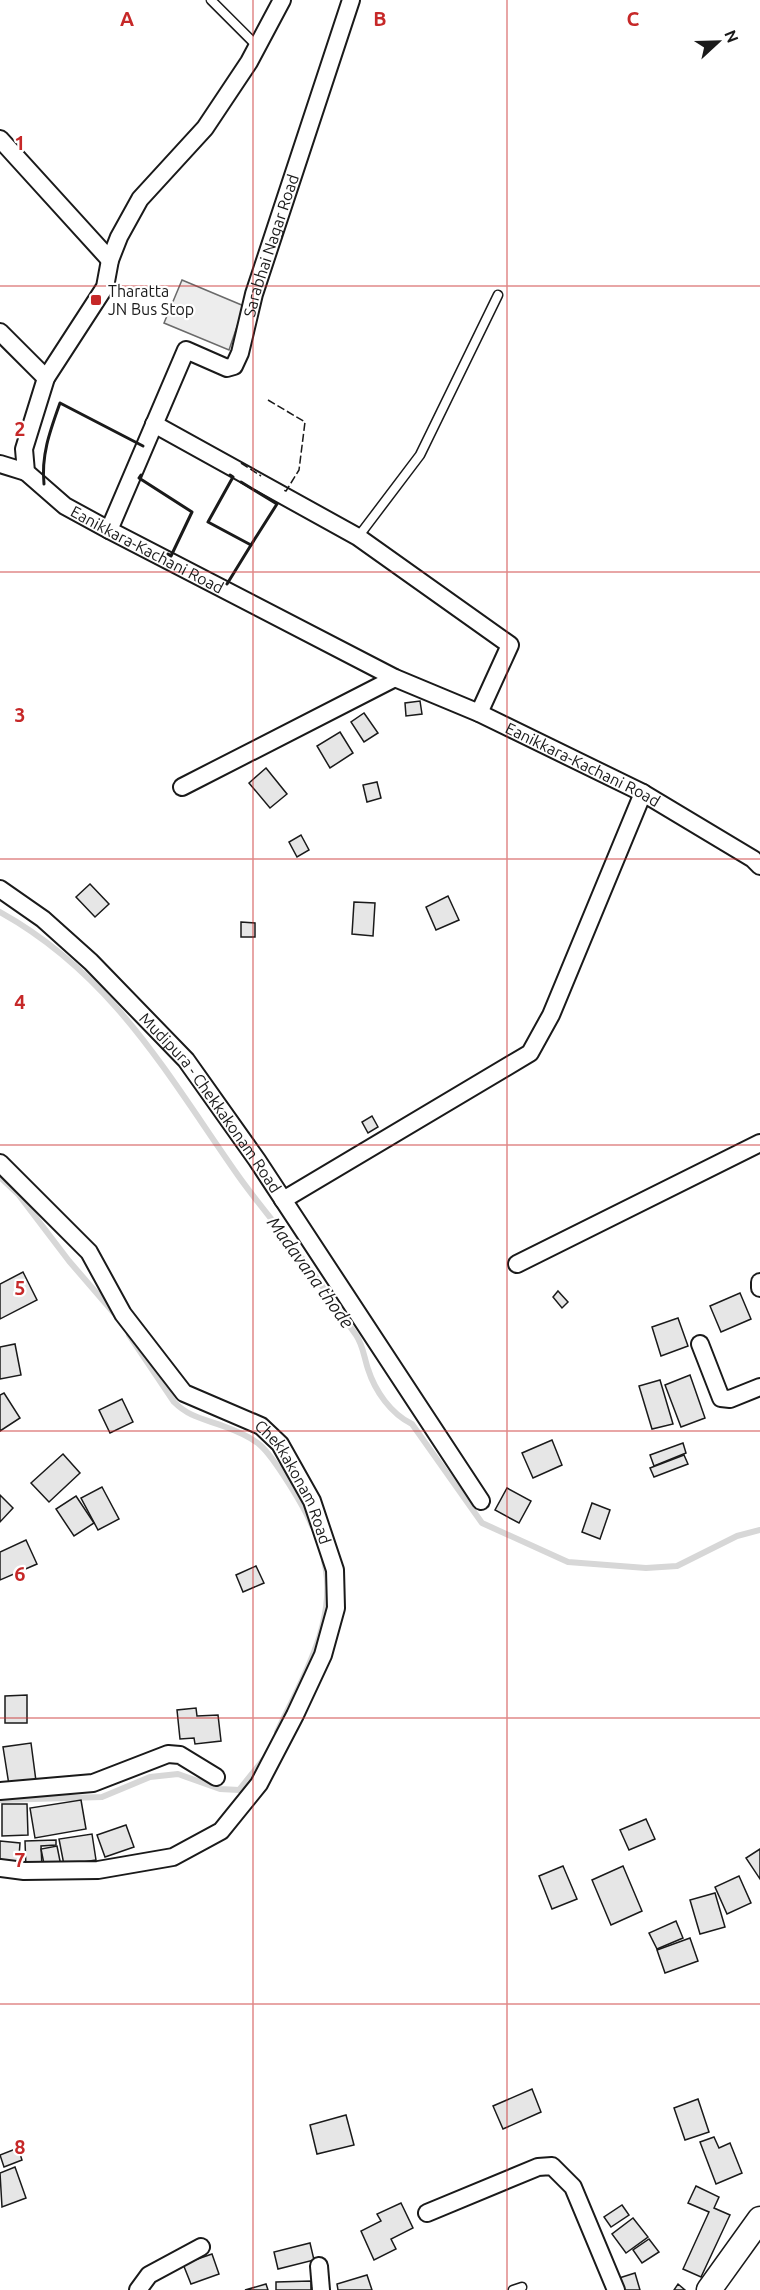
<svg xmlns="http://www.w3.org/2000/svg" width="760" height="2290" viewBox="0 0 760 2290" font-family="Ubuntu,sans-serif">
  <rect width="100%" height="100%" fill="#fff"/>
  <path fill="#ededed" stroke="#6a6a6a" stroke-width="1.5" d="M182,280L244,306L229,350L164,323Z"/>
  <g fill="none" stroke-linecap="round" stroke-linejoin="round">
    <g stroke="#d7d7d7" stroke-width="6">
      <path d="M0,912C112,974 167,1074 237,1174C258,1204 282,1231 304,1261C322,1285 338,1310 356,1335C363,1345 364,1357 368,1369C375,1391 391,1414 412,1424L482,1523L568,1562L646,1568L677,1566L737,1536L760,1530"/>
      <path d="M0,1177L18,1194L69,1261L113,1312"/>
      <path d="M129,1335L174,1402C189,1417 204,1419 223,1426C234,1430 251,1437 260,1445C274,1457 305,1508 312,1526"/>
      <path d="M277,1732C301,1681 339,1619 324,1561"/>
      <path d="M0,1800L102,1797L150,1777L178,1774L220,1789L239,1790L263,1760"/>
    </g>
  </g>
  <g fill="#e6e6e6" stroke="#1a1a1a" stroke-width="1.5">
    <path d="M420,701L422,714L406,716L405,703Z"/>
    <path d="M364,713L378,733L364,742L351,722Z"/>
    <path d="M340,732L353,753L330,768L317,746Z"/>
    <path d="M266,768L287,794L270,808L249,783Z"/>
    <path d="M377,782L381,798L367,802L363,785Z"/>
    <path d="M301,835L309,850L297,857L289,842Z"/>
    <path d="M90,884L109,904L95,917L76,897Z"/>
    <path d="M448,896L459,920L436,930L426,907Z"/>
    <path d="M354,902L375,903L373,936L352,934Z"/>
    <path d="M241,922L255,923V937H241Z"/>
    <path d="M372,1116L378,1127L368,1133L362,1122Z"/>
    <path d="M23,1272L37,1300L0,1319V1284Z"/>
    <path d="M558,1291L568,1302L562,1308L553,1297Z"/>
    <path d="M740,1293L751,1319L721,1332L710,1306Z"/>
    <path d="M678,1318L688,1346L661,1356L652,1327Z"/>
    <path d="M15,1344L21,1375L0,1379V1347Z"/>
    <path d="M690,1375L705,1418L681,1427L665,1385Z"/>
    <path d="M660,1380L673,1424L652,1429L639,1386Z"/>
    <path d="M4,1393L20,1418L0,1431V1395Z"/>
    <path d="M122,1399L133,1422L110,1433L99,1410Z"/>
    <path d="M552,1440L562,1465L533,1478L522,1453Z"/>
    <path d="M683,1443L686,1453L654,1466L650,1455Z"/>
    <path d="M63,1454L80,1473L49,1502L31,1483Z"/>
    <path d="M684,1455L688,1464L654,1477L650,1468Z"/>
    <path d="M102,1487L119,1519L98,1530L81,1498Z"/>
    <path d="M507,1488L531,1501L519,1523L495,1510Z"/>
    <path d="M0,1495L13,1508L0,1522Z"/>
    <path d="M76,1496L94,1523L74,1536L56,1509Z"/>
    <path d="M592,1503L610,1510L600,1539L582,1532Z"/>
    <path d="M26,1540L37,1564L0,1580V1552Z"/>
    <path d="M256,1566L264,1583L243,1592L236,1575Z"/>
    <path d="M27,1695V1723H5V1696Z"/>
    <path d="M196,1708L197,1716L218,1715L221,1741L195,1744L194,1738L180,1739L177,1710Z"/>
    <path d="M31,1743L36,1781L9,1785L3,1747Z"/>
    <path d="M81,1800L86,1829L35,1838L30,1808Z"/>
    <path d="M2,1804H27L28,1835L2,1836Z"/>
    <path d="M646,1819L655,1839L629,1850L620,1830Z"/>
    <path d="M126,1825L134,1847L105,1857L97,1835Z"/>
    <path d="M92,1834L96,1860L64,1865L59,1839Z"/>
    <path d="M56,1840V1845L41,1846L42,1867L26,1868L25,1841Z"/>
    <path d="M0,1841L20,1843L18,1870L0,1868Z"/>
    <path d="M57,1846L61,1866L45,1869L41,1849Z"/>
    <path d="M760,1849V1879L746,1858Z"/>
    <path d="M563,1866L577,1899L552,1909L539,1876Z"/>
    <path d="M623,1866L642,1911L611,1925L592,1880Z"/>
    <path d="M739,1876L751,1903L727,1914L715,1887Z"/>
    <path d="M715,1893L725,1927L700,1934L690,1900Z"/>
    <path d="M676,1921L683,1938L657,1949L649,1933Z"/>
    <path d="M690,1938L698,1961L665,1973L657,1950Z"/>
    <path d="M532,2089L541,2112L503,2129L493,2106Z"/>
    <path d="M698,2099L709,2132L685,2140L674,2108Z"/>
    <path d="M346,2115L354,2145L317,2154L310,2125Z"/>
    <path d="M714,2137L719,2148L730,2143L742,2173L716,2184L700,2142Z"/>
    <path d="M18,2148L22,2160L4,2167L0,2155Z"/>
    <path d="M15,2167L26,2198L2,2207L0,2173Z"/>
    <path d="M696,2186L719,2197L714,2208L730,2215L701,2277L683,2269L709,2212L688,2203Z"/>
    <path d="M401,2203L413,2228L391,2239L396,2249L374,2260L361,2231L381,2221L377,2214Z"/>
    <path d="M622,2205L629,2215L611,2227L604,2217Z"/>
    <path d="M633,2218L648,2237L626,2253L612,2234Z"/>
    <path d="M649,2239L659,2252L642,2263L633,2250Z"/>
    <path d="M310,2243L314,2260L278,2269L274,2252Z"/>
    <path d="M212,2254L219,2274L191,2284L183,2264Z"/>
    <path d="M635,2273L640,2290H620L616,2279Z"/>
    <path d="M367,2275L372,2290H338L337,2284Z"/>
    <path d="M311,2281V2290H276V2282Z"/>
    <path d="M266,2284L268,2290H245Z"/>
    <path d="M678,2284L685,2290H674Z"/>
  </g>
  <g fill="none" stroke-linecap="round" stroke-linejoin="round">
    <defs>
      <g id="lane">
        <path d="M211,0L257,46"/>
        <path d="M358,537L420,455L498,295"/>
        <path d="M513,2290L522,2287"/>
      </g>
      <g id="street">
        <path id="s1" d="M282,0L249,62L205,128L140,199L119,237L110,260L105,287L46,378L24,449L26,472L65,506L109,530L395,678L479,713L643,793L753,859L760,866"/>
        <path d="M0,139L110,260"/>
        <path d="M0,332L46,378"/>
        <path d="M154,424L358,537L510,645L479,713"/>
        <path d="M0,464L26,472"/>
        <path id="s2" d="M109,530L186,350L227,368L234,366L240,353L254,294L351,0"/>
        <path d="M182,787L395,678"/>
        <path id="s3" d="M0,889L43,919L91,962L186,1060L257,1160L481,1501"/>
        <path id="s4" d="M0,1163L89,1252L123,1314L184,1393L261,1426L280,1444L312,1501L335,1570L336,1608L323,1655L295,1715L259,1784L221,1831L173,1857L98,1870L24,1871L0,1868"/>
        <path d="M283,1200L530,1053L551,1015L643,793"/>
        <path d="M517,1264L760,1143"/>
        <path d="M760,1282V1288"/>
        <path d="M700,1344L721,1398L730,1399L760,1387"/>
        <path d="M0,1791L93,1783L168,1754L180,1755L216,1777"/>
        <path d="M427,2213L538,2167L552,2166L573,2187L616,2290"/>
        <path d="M319,2266L321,2290"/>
        <path d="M138,2290L149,2275L201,2247"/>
      </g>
      <path id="secondary" d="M709,2290L760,2219"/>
    </defs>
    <use href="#lane" stroke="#1a1a1a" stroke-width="11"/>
    <use href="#street" stroke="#1a1a1a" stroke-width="20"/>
    <use href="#secondary" stroke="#1a1a1a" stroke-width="27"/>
    <use href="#lane" stroke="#fff" stroke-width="8"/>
    <use href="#street" stroke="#fff" stroke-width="16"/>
    <use href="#secondary" stroke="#fff" stroke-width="24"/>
    <g stroke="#1a1a1a" stroke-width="1.5" stroke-dasharray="8 3" stroke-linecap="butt">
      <path d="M268,400L305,422L299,470L286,491L283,490"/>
      <path d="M241,463L261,476"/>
    </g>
    <g stroke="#1a1a1a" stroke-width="3">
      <path d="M141,475L139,478L192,512L171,556L168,554"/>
      <path d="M241,482L277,504L251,545"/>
      <path d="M44,484C41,455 50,431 60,403L143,446"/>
      <path d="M227,584L251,545L208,522L233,477L230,475"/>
    </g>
  </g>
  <path fill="none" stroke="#c62828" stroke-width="1.5" stroke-opacity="0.55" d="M253,0V2290M507,0V2290M0,286H760M0,572H760M0,859H760M0,1145H760M0,1431H760M0,1718H760M0,2004H760"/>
  <rect fill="#c62828" stroke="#fff" stroke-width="2" x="90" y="294" width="12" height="12" rx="3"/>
  <g text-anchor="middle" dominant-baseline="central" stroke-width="4.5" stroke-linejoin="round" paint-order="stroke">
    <g font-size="16" fill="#1a1a1a" stroke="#fff">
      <text stroke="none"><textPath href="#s2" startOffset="374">Sarabhai Nagar Road</textPath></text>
      <text stroke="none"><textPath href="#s1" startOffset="692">Eanikkara-Kachani Road</textPath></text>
      <text stroke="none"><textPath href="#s1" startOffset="1178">Eanikkara-Kachani Road</textPath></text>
      <text stroke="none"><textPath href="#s3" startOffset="302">Mudipura - Chekkakonam Road</textPath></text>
      <text stroke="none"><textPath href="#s4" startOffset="446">Chekkakonam Road</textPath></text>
    </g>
    <g font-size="16" fill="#1a1a1a" stroke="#fff" text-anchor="start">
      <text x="108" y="291">Tharatta<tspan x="108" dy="18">JN Bus Stop</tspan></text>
    </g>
    <g font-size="18" font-style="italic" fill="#1a1a1a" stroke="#fff">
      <text transform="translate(311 1272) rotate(54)">Madavana thode</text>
    </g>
  </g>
  <g font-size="20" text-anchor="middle" font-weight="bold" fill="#c62828" stroke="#fff" stroke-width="4.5" stroke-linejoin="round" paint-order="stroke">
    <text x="127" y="26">A</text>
    <text x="380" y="26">B</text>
    <text x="633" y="26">C</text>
    <text x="20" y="150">1</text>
    <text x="20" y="436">2</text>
    <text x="20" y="722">3</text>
    <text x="20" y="1009">4</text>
    <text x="20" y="1295">5</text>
    <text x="20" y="1581">6</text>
    <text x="20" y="1867">7</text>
    <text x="20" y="2154">8</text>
  </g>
  <g transform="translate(718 42) rotate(68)" stroke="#ffffff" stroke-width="4.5" paint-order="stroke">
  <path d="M0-4.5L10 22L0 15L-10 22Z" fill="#1a1a1a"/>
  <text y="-9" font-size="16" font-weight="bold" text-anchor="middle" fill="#1a1a1a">N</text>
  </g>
</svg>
